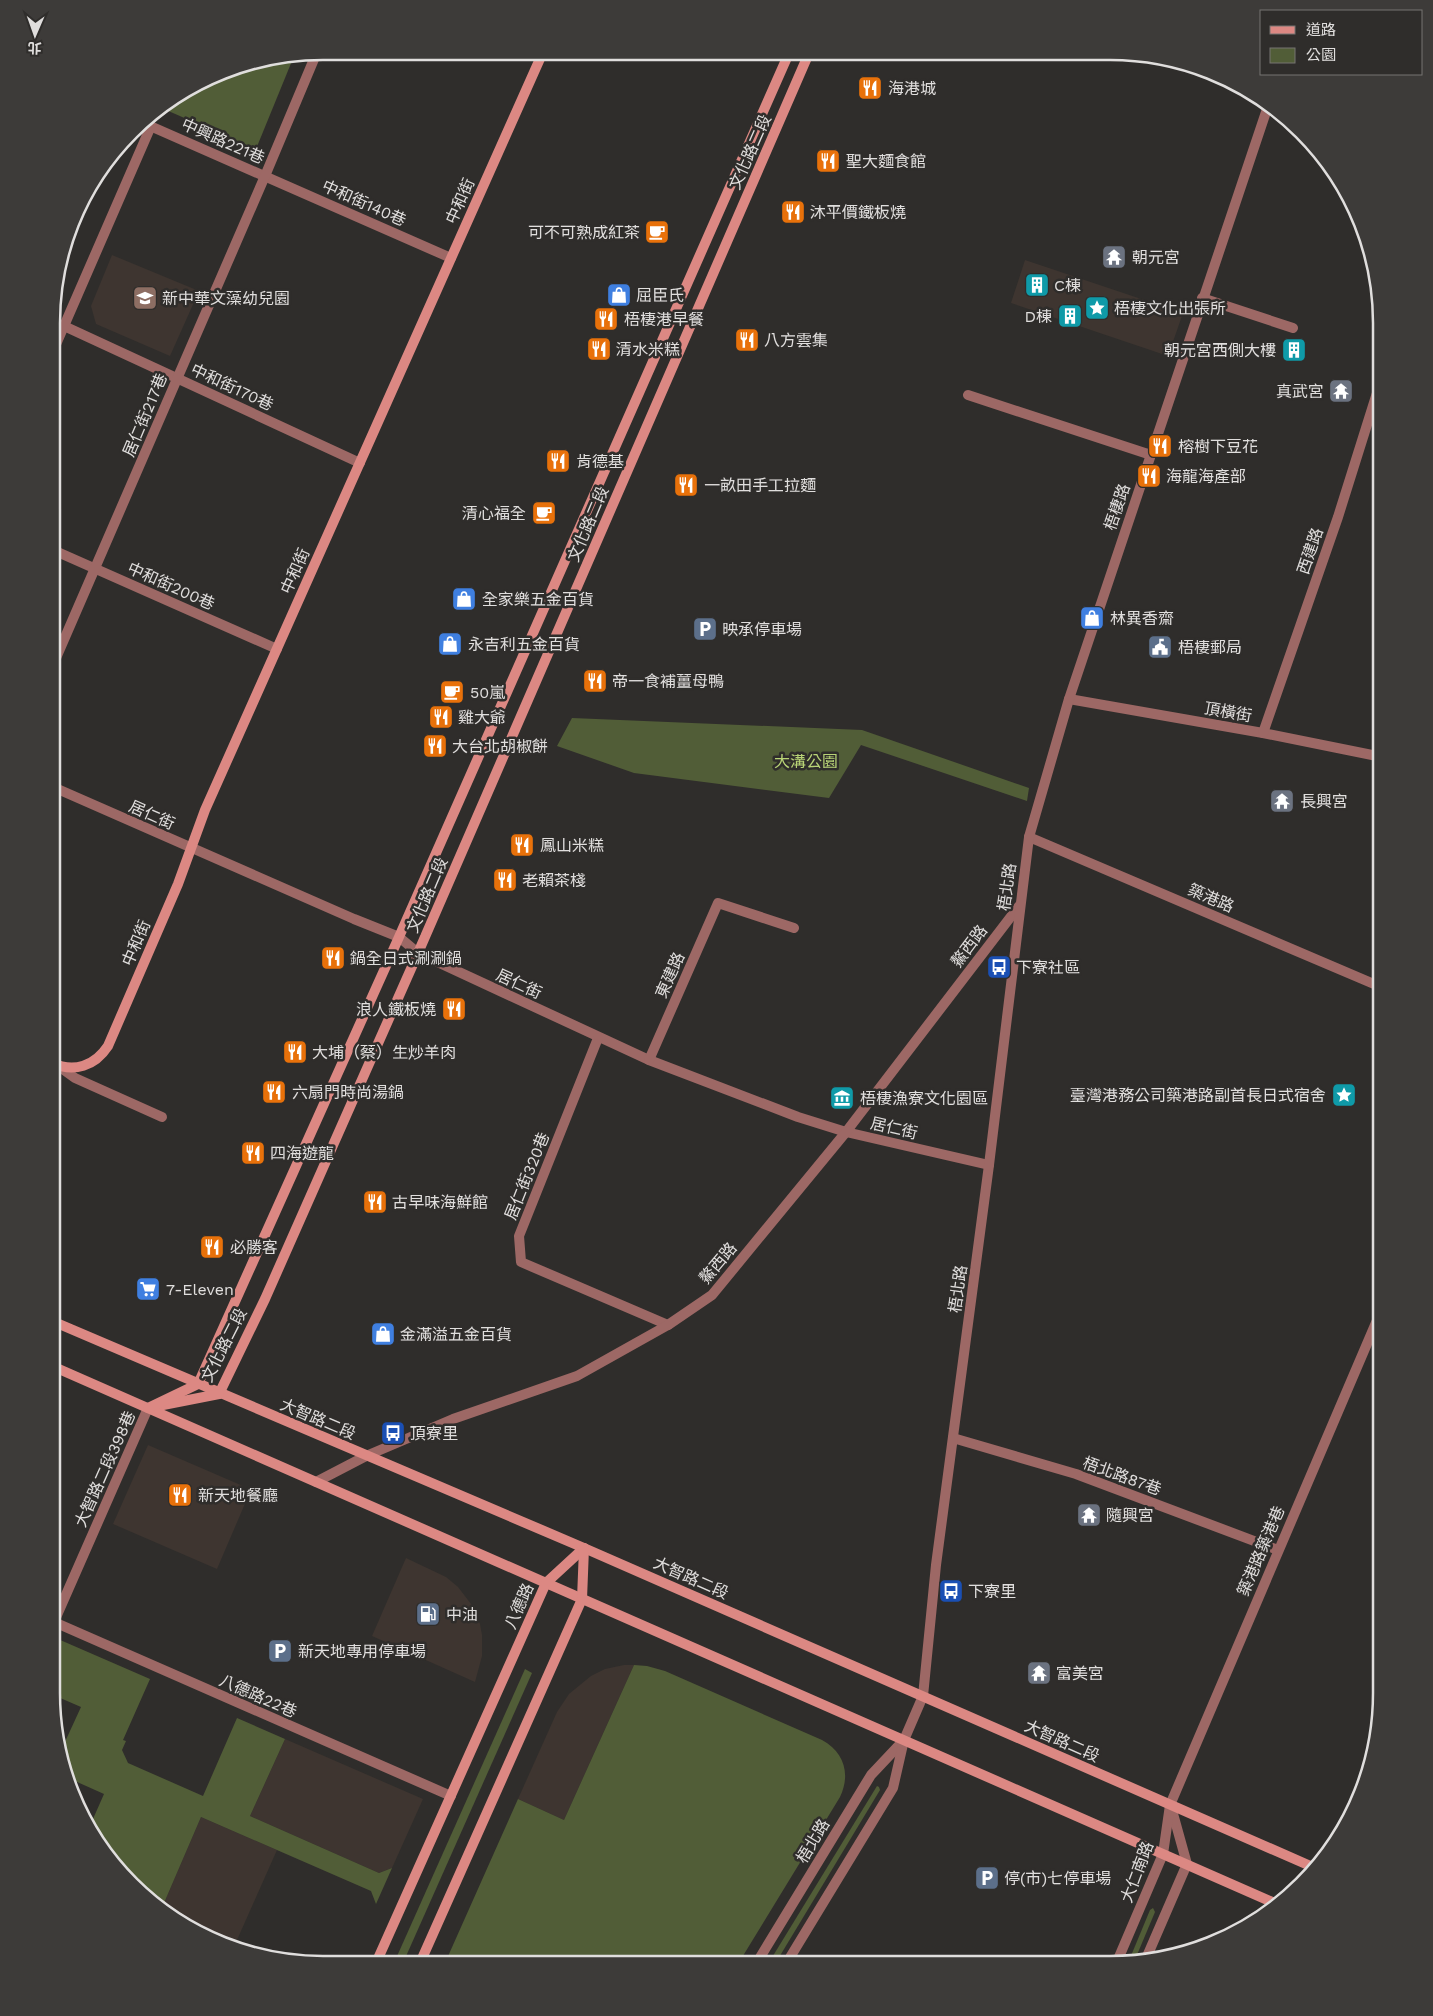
<svg xmlns="http://www.w3.org/2000/svg" width="1433" height="2016" viewBox="0 0 1433 2016" font-family="'Work Sans','Noto Sans TC',sans-serif">
  <rect width="100%" height="100%" fill="#2f2d2b"/>
  <g fill="#3e3530">
    <path d="M112,255L199,291L170,356L96,324L91,306Z"/>
    <path d="M1025,260L1183,313L1168,356L1011,303Z"/>
    <path d="M148,1445L243,1486L247,1499L217,1569L113,1524Z"/>
    <path d="M406,1558L446,1577L458,1587L471,1604L480,1624L482,1635V1656L475,1682L372,1636Z"/>
    <path d="M624,1665H634L564,1820L518,1799L557,1712L569,1694L591,1676L605,1669Z"/>
    <path d="M285,1739L423,1799L392,1868L379,1873L250,1816Z"/>
    <path d="M201,1817L277,1850L233,1949L172,1919L161,1910Z"/>
  </g>
  <g fill="#515d37">
    <path d="M294,56L256,149L166,110L169,104L235,66Z"/>
    <path d="M572,718L862,730L1029,788L1027,801L861,745L829,798L634,773L557,746Z"/>
    <path d="M51,1636L150,1679L123,1740L126,1741L122,1750L128,1763L203,1796L237,1718L285,1739L250,1816L379,1873L392,1868L376,1904L371,1891L201,1817L161,1910L118,1872L89,1828L104,1794L66,1777L60,1763L58,1741L64,1744L81,1707L51,1694Z"/>
    <path d="M634,1665L647,1666L665,1671L822,1740C844,1752 851,1774 840,1797L738,1964L445,1963L518,1799L564,1820Z"/>
    <path d="M525,1669L532,1673L403,1963H394Z"/>
    <path d="M877,1786L879,1787L880,1790L775,1964H768Z"/>
    <path d="M1153,1908L1155,1912L1134,1962L1128,1963L1150,1910Z"/>
  </g>
  <g fill="none" stroke-linecap="round" stroke-linejoin="round">
    <g stroke="#9d6865" stroke-width="10">
      <path d="M141,122L451,258"/>
      <path d="M1202,298L1293,328"/>
      <path d="M64,326L360,463"/>
      <path d="M54,349L151,126"/>
      <path d="M968,395L1151,455"/>
      <path d="M53,550L277,649"/>
      <path d="M53,665L265,176L317,52"/>
      <path d="M1069,699L1263,733L1382,757"/>
      <path d="M1263,733L1338,517L1382,377"/>
      <path d="M53,787L354,919L399,937L418,953L649,1060L798,1117L846,1132L989,1165"/>
      <path d="M1029,837L1381,987"/>
      <path d="M598,1038L519,1236L521,1262L668,1325"/>
      <path d="M649,1060L718,903L794,928"/>
      <path d="M57,1065L75,1078L162,1117"/>
      <path d="M953,1438L1076,1474L1278,1550"/>
      <path d="M316,1482L366,1456L453,1419L577,1376L668,1325L712,1295L846,1132L1019,906"/>
      <path d="M51,1621L54,1622L148,1408"/>
      <path d="M54,1622L451,1796"/>
      <path d="M1145,1961L1187,1864L1172,1810"/>
      <path d="M756,1964L871,1775L903,1741"/>
      <path d="M786,1964L893,1788L904,1740L923,1696L936,1565L989,1165L1029,837L1069,699L1269,103"/>
      <path d="M1116,1964L1163,1854L1170,1805L1381,1311"/>
    </g>
    <g stroke="#dc8883" stroke-width="10">
      <path d="M52,1063C74,1073 95,1066 108,1046L178,884L205,810L543,52"/>
      <path d="M52,1321L584,1548L1315,1868"/>
      <path d="M52,1366L1279,1905"/>
      <path d="M219,1394L265,1299L418,953L809,53"/>
      <path d="M163,1405L219,1394"/>
      <path d="M148,1408L198,1384L399,937L789,53"/>
      <path d="M376,1963L546,1583L584,1548"/>
      <path d="M420,1963L582,1599L584,1548"/>
    </g>
  </g>
  <defs>
    <symbol id="restaurant-square" viewBox="-11 -11 22 22"><rect x="-9" y="-9" width="18" height="18" rx="4" fill="#e8710a" stroke="#2f2d2b"/><path d="M-5-6h1v4h1v-4h1v4h1v-4h1v5L-1.5 .5V6h-2V.5L-5-1ZM5-6V6H3V1.5H1.5Q1.5-4 5-6Z" fill="#fff"/></symbol>
    <symbol id="cafe-square" viewBox="-11 -11 22 22"><rect x="-9" y="-9" width="18" height="18" rx="4" fill="#e8710a" stroke="#2f2d2b"/><path d="M-5.5-4.5H6V0H3Q3 3.5 0 3.5H-2.5Q-5.5 3.5-5.5 0ZM3-3.2v2h1.7v-2ZM-6 4.5H4V6H-6Z" fill="#fff"/></symbol>
    <symbol id="temple-square" viewBox="-11 -11 22 22"><rect x="-9" y="-9" width="18" height="18" rx="4" fill="#6b7280" stroke="#2f2d2b"/><path d="M0-6L5-2H3V0L6.5 2.5H4V6H1.5V3h-3V6H-4V2.5H-6.5L-3 0V-2H-5Z" fill="#fff"/></symbol>
    <symbol id="building-square" viewBox="-11 -11 22 22"><rect x="-9" y="-9" width="18" height="18" rx="4" fill="#0f9aa8" stroke="#2f2d2b"/><path d="M-4-6H4V6H1V3H-1V6H-4ZM-2.5-4.3h1.7v1.8h-1.7ZM.8-4.3h1.7v1.8H.8ZM-2.5-1h1.7V.8h-1.7ZM.8-1h1.7V.8H.8Z" fill="#fff"/></symbol>
    <symbol id="shop-square" viewBox="-11 -11 22 22"><rect x="-9" y="-9" width="18" height="18" rx="4" fill="#3f7fe0" stroke="#2f2d2b"/><path d="M-5-2.5h2.3a2.7 3.5 0 0 1 5.4 0H5L5.5 6h-11ZM-1.5-2.5h3a1.5 2.3 0 0 0-3 0Z" fill="#fff"/></symbol>
    <symbol id="school-square" viewBox="-11 -11 22 22"><rect x="-9" y="-9" width="18" height="18" rx="4" fill="#8d6e63" stroke="#2f2d2b"/><path d="M0-5L7-2L0 1L-7-2ZM-4 1L0 2.5L4 1V4Q0 6-4 4Z" fill="#fff"/></symbol>
    <symbol id="sight-square" viewBox="-11 -11 22 22"><rect x="-9" y="-9" width="18" height="18" rx="4" fill="#0f9aa8" stroke="#2f2d2b"/><path d="M0-6L1.8-2.2L6-1.7L2.9 1.2L3.7 5.4L0 3.3L-3.7 5.4L-2.9 1.2L-6-1.7L-1.8-2.2Z" fill="#fff"/></symbol>
    <symbol id="parking-square" viewBox="-11 -11 22 22"><rect x="-9" y="-9" width="18" height="18" rx="4" fill="#5c6f8a" stroke="#2f2d2b"/><path d="M-3.5-5.5H1a3.5 3.5 0 0 1 0 7H-1V5.5H-3.5ZM-1-3.4V-.6H.8a1.4 1.4 0 0 0 0-2.8Z" fill="#fff"/></symbol>
    <symbol id="civic-square" viewBox="-11 -11 22 22"><rect x="-9" y="-9" width="18" height="18" rx="4" fill="#5c6f8a" stroke="#2f2d2b"/><path d="M-.6-6.5H3V-4.5H.6V-3L4-1V1h2V6H-6V1h2V-1L-.6-3ZM-1.2 2.5V6h2.4V2.5Z" fill="#fff"/></symbol>
    <symbol id="bus-square" viewBox="-11 -11 22 22"><rect x="-9" y="-9" width="18" height="18" rx="4" fill="#1a4fb4" stroke="#2f2d2b"/><path d="M-5-6H5V4H4V6H2V4H-2V6H-4V4H-5ZM-3.5-4V0h7V-4ZM-3.5 1.2v1.5H-2V1.2ZM2 1.2v1.5H3.5V1.2Z" fill="#fff"/></symbol>
    <symbol id="museum-square" viewBox="-11 -11 22 22"><rect x="-9" y="-9" width="18" height="18" rx="4" fill="#0f9aa8" stroke="#2f2d2b"/><path d="M0-6L6-3V-2H-6V-3ZM-5-1h2V3h-2ZM-1-1h2V3h-2ZM3-1h2V3H3ZM-6 4H6V6H-6Z" fill="#fff"/></symbol>
    <symbol id="supermarket-square" viewBox="-11 -11 22 22"><rect x="-9" y="-9" width="18" height="18" rx="4" fill="#3f7fe0" stroke="#2f2d2b"/><path d="M-6-5.5h2.5l.6 2H6L4.5 2H-2.5L-4.4-4H-6ZM-1.5 3.2a1.3 1.3 0 1 0 .1 0ZM3 3.2a1.3 1.3 0 1 0 .1 0Z" fill="#fff"/></symbol>
    <symbol id="fuel-square" viewBox="-11 -11 22 22"><rect x="-9" y="-9" width="18" height="18" rx="4" fill="#5c6f8a" stroke="#2f2d2b"/><path d="M-5.5-6h7V0h2V4h1.3V-2.5L3-4.5l.8-.8L6-3V5H2.5V1h-1V6h-7ZM-4.2-4.7v3.2H.2V-4.7Z" fill="#fff"/></symbol>
  </defs>
  <g fill-rule="evenodd">
    <use href="#restaurant-square" x="856" y="74" width="28" height="28"/>
    <use href="#restaurant-square" x="814" y="147" width="28" height="28"/>
    <use href="#restaurant-square" x="779" y="198" width="28" height="28"/>
    <use href="#cafe-square" x="643" y="218" width="28" height="28"/>
    <use href="#temple-square" x="1100" y="243" width="28" height="28"/>
    <use href="#building-square" x="1023" y="271" width="28" height="28"/>
    <use href="#shop-square" x="605" y="281" width="28" height="28"/>
    <use href="#school-square" x="131" y="284" width="28" height="28"/>
    <use href="#sight-square" x="1083" y="294" width="28" height="28"/>
    <use href="#building-square" x="1056" y="302" width="28" height="28"/>
    <use href="#restaurant-square" x="592" y="305" width="28" height="28"/>
    <use href="#restaurant-square" x="733" y="326" width="28" height="28"/>
    <use href="#restaurant-square" x="585" y="335" width="28" height="28"/>
    <use href="#building-square" x="1280" y="336" width="28" height="28"/>
    <use href="#temple-square" x="1327" y="377" width="28" height="28"/>
    <use href="#restaurant-square" x="1146" y="432" width="28" height="28"/>
    <use href="#restaurant-square" x="544" y="447" width="28" height="28"/>
    <use href="#restaurant-square" x="1135" y="462" width="28" height="28"/>
    <use href="#restaurant-square" x="672" y="471" width="28" height="28"/>
    <use href="#cafe-square" x="530" y="499" width="28" height="28"/>
    <use href="#shop-square" x="450" y="585" width="28" height="28"/>
    <use href="#shop-square" x="1078" y="604" width="28" height="28"/>
    <use href="#parking-square" x="691" y="615" width="28" height="28"/>
    <use href="#shop-square" x="436" y="630" width="28" height="28"/>
    <use href="#civic-square" x="1146" y="633" width="28" height="28"/>
    <use href="#restaurant-square" x="581" y="667" width="28" height="28"/>
    <use href="#cafe-square" x="438" y="678" width="28" height="28"/>
    <use href="#restaurant-square" x="427" y="703" width="28" height="28"/>
    <use href="#restaurant-square" x="421" y="732" width="28" height="28"/>
    <use href="#temple-square" x="1268" y="787" width="28" height="28"/>
    <use href="#restaurant-square" x="508" y="831" width="28" height="28"/>
    <use href="#restaurant-square" x="491" y="866" width="28" height="28"/>
    <use href="#restaurant-square" x="319" y="944" width="28" height="28"/>
    <use href="#bus-square" x="985" y="953" width="28" height="28"/>
    <use href="#restaurant-square" x="440" y="995" width="28" height="28"/>
    <use href="#restaurant-square" x="281" y="1038" width="28" height="28"/>
    <use href="#restaurant-square" x="260" y="1078" width="28" height="28"/>
    <use href="#sight-square" x="1330" y="1081" width="28" height="28"/>
    <use href="#museum-square" x="828" y="1084" width="28" height="28"/>
    <use href="#restaurant-square" x="239" y="1139" width="28" height="28"/>
    <use href="#restaurant-square" x="361" y="1188" width="28" height="28"/>
    <use href="#restaurant-square" x="198" y="1233" width="28" height="28"/>
    <use href="#supermarket-square" x="134" y="1275" width="28" height="28"/>
    <use href="#shop-square" x="369" y="1320" width="28" height="28"/>
    <use href="#bus-square" x="379" y="1419" width="28" height="28"/>
    <use href="#restaurant-square" x="166" y="1481" width="28" height="28"/>
    <use href="#temple-square" x="1075" y="1501" width="28" height="28"/>
    <use href="#bus-square" x="937" y="1577" width="28" height="28"/>
    <use href="#fuel-square" x="414" y="1600" width="28" height="28"/>
    <use href="#parking-square" x="266" y="1637" width="28" height="28"/>
    <use href="#temple-square" x="1025" y="1659" width="28" height="28"/>
    <use href="#parking-square" x="973" y="1864" width="28" height="28"/>
  </g>
  <g text-anchor="middle" dominant-baseline="central" stroke-width="5" stroke-linejoin="round" paint-order="stroke">
    <g font-size="16" fill="#e0dedd" stroke="#2f2d2b" text-anchor="start">
      <text x="888" y="88">海港城</text>
      <text x="846" y="161">聖大麵食館</text>
      <text x="810" y="212">沐平價鐵板燒</text>
      <text x="640" y="232" text-anchor="end">可不可熟成紅茶</text>
      <text x="1132" y="257">朝元宮</text>
      <text x="1054" y="285">C棟</text>
      <text x="636" y="295">屈臣氏</text>
      <text x="162" y="298">新中華文藻幼兒園</text>
      <text x="1114" y="308">梧棲文化出張所</text>
      <text x="1052" y="316" text-anchor="end">D棟</text>
      <text x="624" y="319">梧棲港早餐</text>
      <text x="764" y="340">八方雲集</text>
      <text x="616" y="349">清水米糕</text>
      <text x="1276" y="350" text-anchor="end">朝元宮西側大樓</text>
      <text x="1324" y="391" text-anchor="end">真武宮</text>
      <text x="1178" y="446">榕樹下豆花</text>
      <text x="576" y="461">肯德基</text>
      <text x="1166" y="476">海龍海產部</text>
      <text x="704" y="485">一畝田手工拉麵</text>
      <text x="526" y="513" text-anchor="end">清心福全</text>
      <text x="482" y="599">全家樂五金百貨</text>
      <text x="1110" y="618">林異香齋</text>
      <text x="722" y="629">映承停車場</text>
      <text x="468" y="644">永吉利五金百貨</text>
      <text x="1178" y="647">梧棲郵局</text>
      <text x="612" y="681">帝一食補薑母鴨</text>
      <text x="470" y="692">50嵐</text>
      <text x="458" y="717">雞大爺</text>
      <text x="452" y="746">大台北胡椒餅</text>
      <text x="1300" y="801">長興宮</text>
      <text x="540" y="845">鳳山米糕</text>
      <text x="522" y="880">老賴茶棧</text>
      <text x="350" y="958">鍋全日式涮涮鍋</text>
      <text x="1016" y="967">下寮社區</text>
      <text x="436" y="1009" text-anchor="end">浪人鐵板燒</text>
      <text x="312" y="1052">大埔（蔡）生炒羊肉</text>
      <text x="292" y="1092">六扇門時尚湯鍋</text>
      <text x="1326" y="1095" text-anchor="end">臺灣港務公司築港路副首長日式宿舍</text>
      <text x="860" y="1098">梧棲漁寮文化園區</text>
      <text x="270" y="1153">四海遊龍</text>
      <text x="392" y="1202">古早味海鮮館</text>
      <text x="230" y="1247">必勝客</text>
      <text x="166" y="1289">7-Eleven</text>
      <text x="400" y="1334">金滿溢五金百貨</text>
      <text x="410" y="1433">頂寮里</text>
      <text x="198" y="1495">新天地餐廳</text>
      <text x="1106" y="1515">隨興宮</text>
      <text x="968" y="1591">下寮里</text>
      <text x="446" y="1614">中油</text>
      <text x="298" y="1651">新天地專用停車場</text>
      <text x="1056" y="1673">富美宮</text>
      <text x="1004" y="1878">停(市)七停車場</text>
    </g>
    <g font-size="16" fill="#e0dedd" stroke="#2f2d2b">
      <text transform="translate(223 141) rotate(24)">中興路221巷</text>
      <text transform="translate(750 152) rotate(-66)">文化路二段</text>
      <text transform="translate(460 201) rotate(-66)">中和街</text>
      <text transform="translate(364 203) rotate(24)">中和街140巷</text>
      <text transform="translate(232 387) rotate(25)">中和街170巷</text>
      <text transform="translate(145 415) rotate(-67)">居仁街217巷</text>
      <text transform="translate(1117 507) rotate(-71)">梧棲路</text>
      <text transform="translate(588 524) rotate(-67)">文化路二段</text>
      <text transform="translate(1310 551) rotate(-71)">西建路</text>
      <text transform="translate(295 571) rotate(-66)">中和街</text>
      <text transform="translate(171 586) rotate(24)">中和街200巷</text>
      <text transform="translate(1228 712) rotate(10)">頂橫街</text>
      <text transform="translate(152 815) rotate(24)">居仁街</text>
      <text transform="translate(1007 887) rotate(-82)">梧北路</text>
      <text transform="translate(427 895) rotate(-67)">文化路二段</text>
      <text transform="translate(1211 898) rotate(23)">築港路</text>
      <text transform="translate(136 943) rotate(-67)">中和街</text>
      <text transform="translate(969 946) rotate(-53)">鰲西路</text>
      <text transform="translate(670 975) rotate(-66)">東建路</text>
      <text transform="translate(519 984) rotate(25)">居仁街</text>
      <text transform="translate(894 1128) rotate(13)">居仁街</text>
      <text transform="translate(527 1176) rotate(-68)">居仁街320巷</text>
      <text transform="translate(718 1263) rotate(-50)">鰲西路</text>
      <text transform="translate(958 1289) rotate(-82)">梧北路</text>
      <text transform="translate(224 1345) rotate(-63)">文化路二段</text>
      <text transform="translate(318 1419) rotate(23)">大智路二段</text>
      <text transform="translate(105 1469) rotate(-66)">大智路二段398巷</text>
      <text transform="translate(1122 1476) rotate(20)">梧北路87巷</text>
      <text transform="translate(1261 1551) rotate(-67)">築港路築港巷</text>
      <text transform="translate(691 1578) rotate(24)">大智路二段</text>
      <text transform="translate(519 1606) rotate(-66)">八德路</text>
      <text transform="translate(258 1696) rotate(24)">八德路22巷</text>
      <text transform="translate(1062 1741) rotate(24)">大智路二段</text>
      <text transform="translate(813 1841) rotate(-59)">梧北路</text>
      <text transform="translate(1137 1872) rotate(-69)">大仁南路</text>
    </g>
    <g font-size="16" fill="#b8d376" stroke="#2f2d2b">
      <text x="806" y="761">大溝公園</text>
    </g>
  </g>
  <path d="M0 0H1433V2016H0ZM323 60H1110A263 263 0 0 1 1373 323V1693A263 263 0 0 1 1110 1956H323A263 263 0 0 1 60 1693V323A263 263 0 0 1 323 60Z" fill="#3d3b39" fill-rule="evenodd"/>
  <path fill="none" stroke="#e0dedd" stroke-width="2.5" d="M323 60H1110A263 263 0 0 1 1373 323V1693A263 263 0 0 1 1110 1956H323A263 263 0 0 1 60 1693V323A263 263 0 0 1 323 60Z"/>
  <rect x="1260" y="10" width="162" height="65" fill="#2f2d2b" stroke="#767472"/>
  <rect x="1270" y="26" width="25" height="8" fill="#dc8883" stroke="#767472"/>
  <text x="1306" y="35" font-size="15" fill="#e0dedd">道路</text>
  <rect x="1270" y="48" width="25" height="15" fill="#515d37" stroke="#767472"/>
  <text x="1306" y="60" font-size="15" fill="#e0dedd">公園</text>
  <g transform="translate(35 35) rotate(182)" stroke="#2f2d2b" stroke-width="4" paint-order="stroke">
  <path d="M0-4L9 19L0 12L-9 19Z" fill="#e0dedd"/>
  <text y="-8" font-size="14" font-weight="bold" text-anchor="middle" fill="#e0dedd">北</text>
  </g>
</svg>
